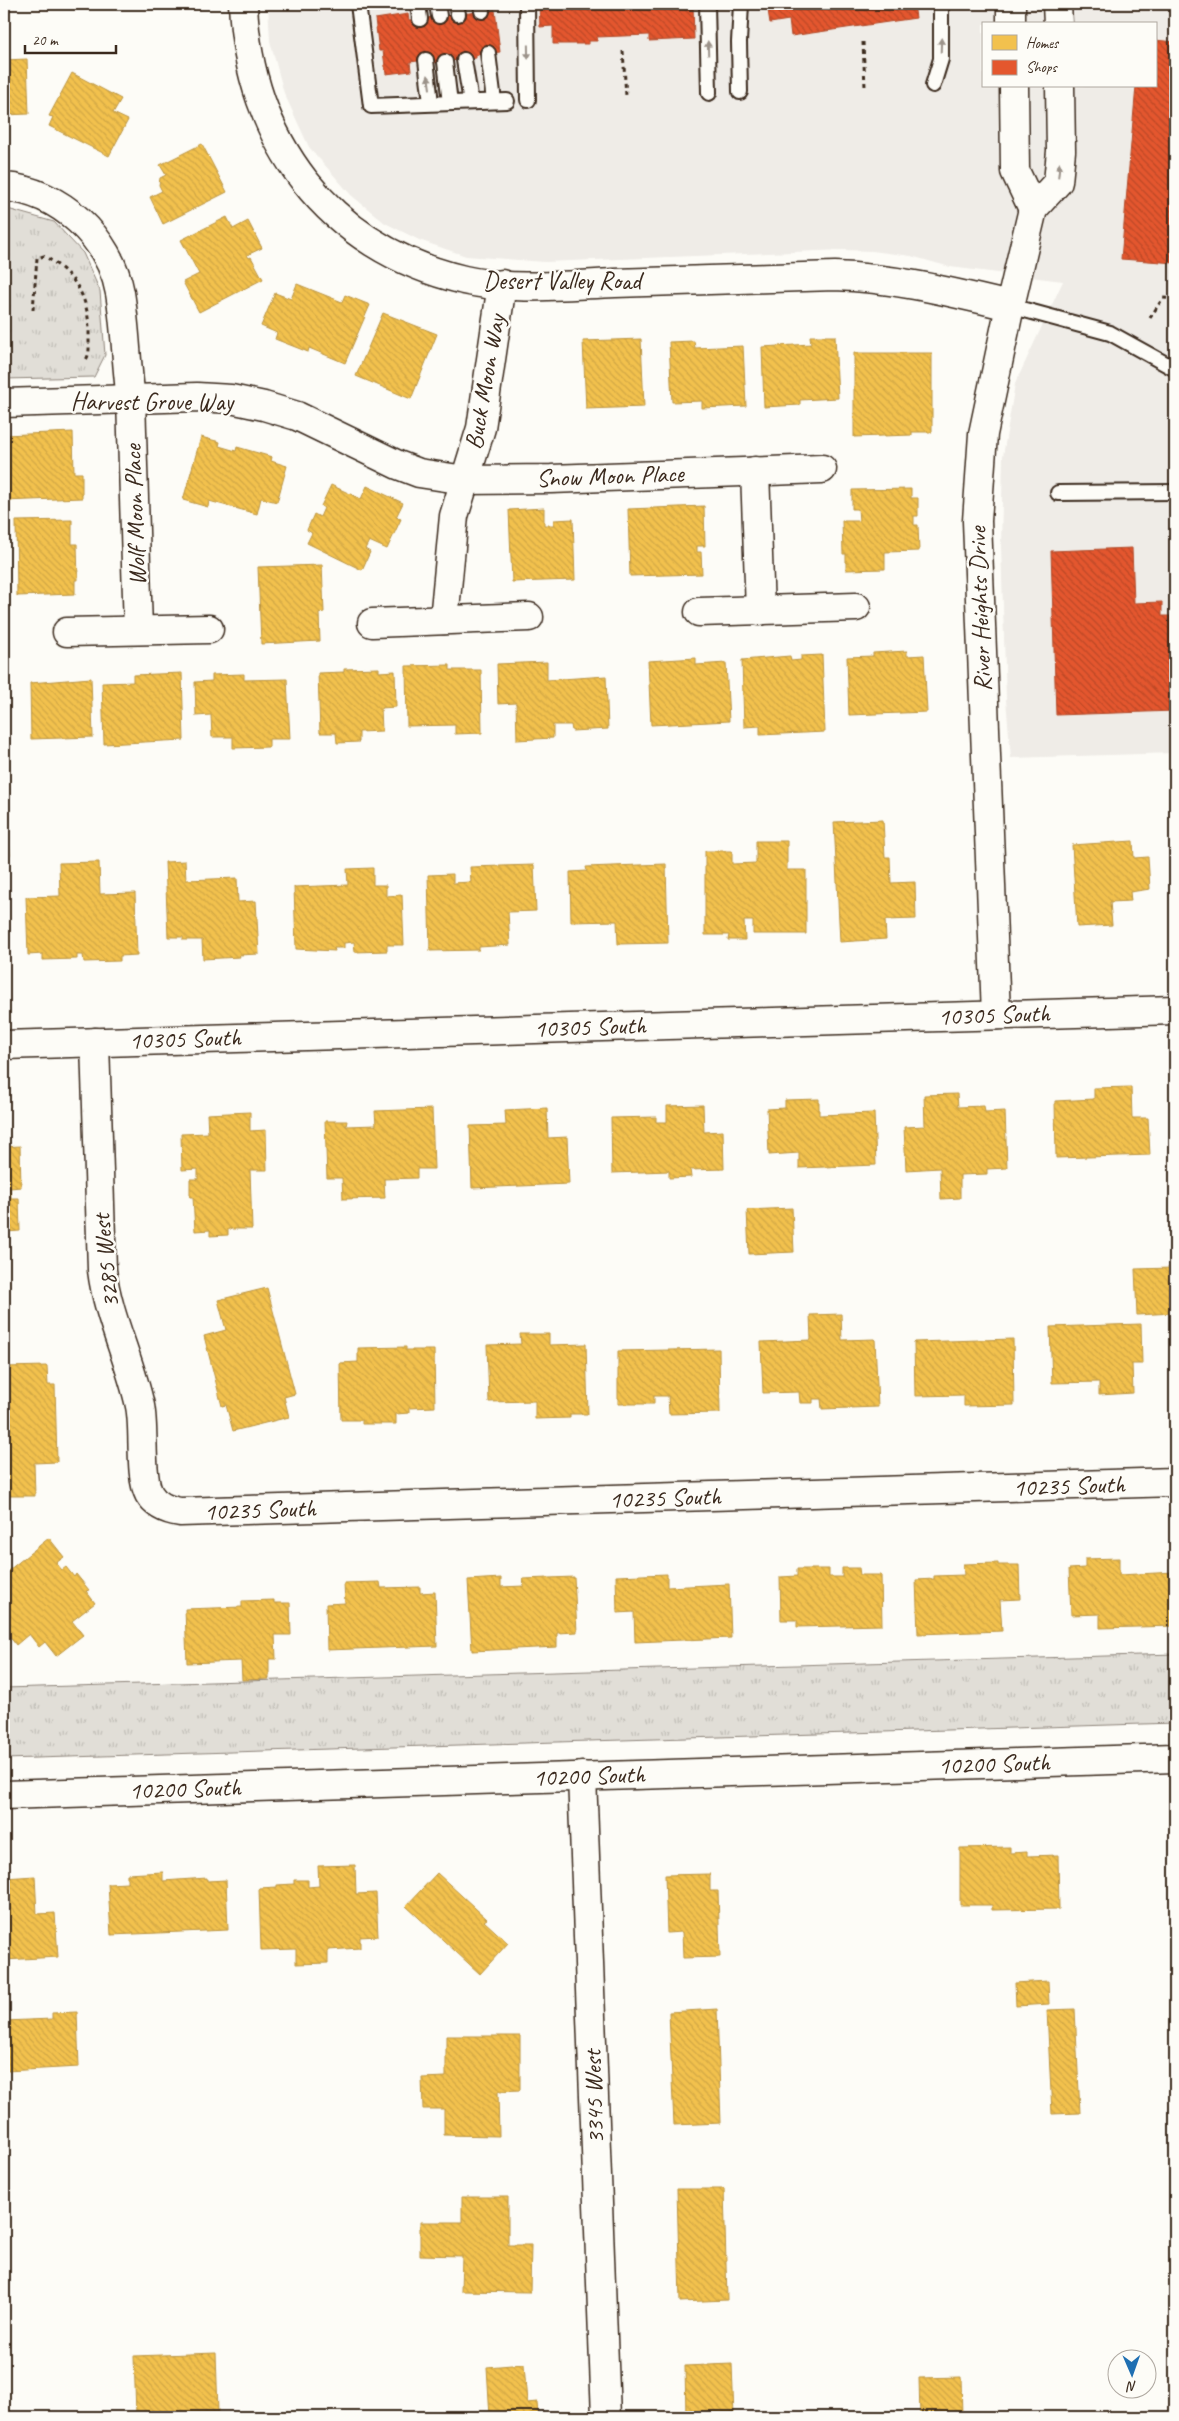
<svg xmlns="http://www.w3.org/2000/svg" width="1179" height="2421" viewBox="0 0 1179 2421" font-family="Caveat,sans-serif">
  <defs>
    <pattern id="grass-tufts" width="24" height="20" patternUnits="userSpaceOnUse" patternTransform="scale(1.25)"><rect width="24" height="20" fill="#e1ded7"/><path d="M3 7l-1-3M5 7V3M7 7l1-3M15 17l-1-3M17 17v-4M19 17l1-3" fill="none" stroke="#c2bfb8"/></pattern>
    <pattern id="homes-back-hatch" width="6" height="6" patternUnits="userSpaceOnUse" patternTransform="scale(1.25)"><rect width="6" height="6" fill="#f2c14e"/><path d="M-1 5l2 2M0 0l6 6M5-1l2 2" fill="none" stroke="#d0a644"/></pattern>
    <pattern id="shops-back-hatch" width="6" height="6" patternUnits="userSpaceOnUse" patternTransform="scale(1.25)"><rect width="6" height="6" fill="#e4572e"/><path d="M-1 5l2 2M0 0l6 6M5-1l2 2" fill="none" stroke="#ba4827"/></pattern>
  </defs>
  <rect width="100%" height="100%" fill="#fdfcf7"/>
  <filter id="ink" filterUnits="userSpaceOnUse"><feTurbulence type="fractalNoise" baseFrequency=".02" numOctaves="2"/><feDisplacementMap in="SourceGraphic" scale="10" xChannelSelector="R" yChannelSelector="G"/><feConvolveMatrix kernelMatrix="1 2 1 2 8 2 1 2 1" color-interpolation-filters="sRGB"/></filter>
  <g filter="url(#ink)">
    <path fill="#efece7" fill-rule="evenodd" d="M268,4H1175V753L1011,758L1006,700L1001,546L1003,456L1015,384L1063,281L950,267L911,256L872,251L843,250L545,262L466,256L419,240L385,223L351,195L309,147L284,93L270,41ZM983,24H1155V86H983Z"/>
    <g fill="url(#grass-tufts)" stroke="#8e847a">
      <path d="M4,208L54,222L83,253L100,291L105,355L94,377L4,379Z"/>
      <path d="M1175,1654V1723L4,1759V1688Z"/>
    </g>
    <g fill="url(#homes-back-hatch)" stroke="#bb9440">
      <path d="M27,59L29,114L4,115V60Z"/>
      <path d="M72,73L121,99L113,113L128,120L109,156L49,126L53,117L49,116Z"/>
      <path d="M202,144L227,192L163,224L150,197L162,191L159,185L160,178L166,175L160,165Z"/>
      <path d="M227,217L233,229L248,221L262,248L247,255L249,258L251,257L263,279L199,312L183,282L199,274L181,240Z"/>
      <path d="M297,284L342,302L345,295L370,305L345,363L309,348L308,352L275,339L277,333L261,326L275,293L291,299Z"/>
      <path d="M383,313L437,334L411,399L356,376Z"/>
      <path d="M810,336H835L838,398L800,400V405L764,407L762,347L811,344Z"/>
      <path d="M641,339L644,407L586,409L583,341Z"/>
      <path d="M694,341L695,348L743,346L746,406L702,408V401L672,402L669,342Z"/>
      <path d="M854,353H932V432H912V435L854,437Z"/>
      <path d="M73,432L74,473H82V498L4,501V435Z"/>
      <path d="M201,437L220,442L219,446L236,451L237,447L272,457L271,461L287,466L277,502L261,498L257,514L209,501L208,507L183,500Z"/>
      <path d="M331,485L361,499L367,486L403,503L396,517L401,519L387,549L369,541L365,549L370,552L362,570L307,543L312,533L307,530L314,514L320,517L324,508L321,506Z"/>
      <path d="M911,489V498H918V516H914V525H918L919,551L885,552V569L846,570V554H843L842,521H859L858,509H852V490Z"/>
      <path d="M704,506L705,546H697V552H701L702,574L630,576L628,509Z"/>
      <path d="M544,508V525H554V520L573,519L575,580L512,582L509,510Z"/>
      <path d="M72,520V544H77L78,580H75V594L17,596L16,521Z"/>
      <path d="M322,565L324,612L319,613L320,641L261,644L258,567Z"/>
      <path d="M907,651V656L924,655L927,712L849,715L847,657L873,656V653Z"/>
      <path d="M822,655L825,732L760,735V726L744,727L742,660L790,656L791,661L801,660V656Z"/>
      <path d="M696,658V665L726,663L729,721L651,725L648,661Z"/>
      <path d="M547,662V680L606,676L608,729L572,731L571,725H553V738L517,740L516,703L498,704L497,664Z"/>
      <path d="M450,665V670H481L482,733L455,734V725L407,726L406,666Z"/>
      <path d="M379,668V672L395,671L396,707L381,708L382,731L359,732V742L337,743L336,733H320L318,673L344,672V669Z"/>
      <path d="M182,673L184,740L104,744L102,683L133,682V675Z"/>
      <path d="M244,674V680L287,679L290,739H269V747L233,748V737H212L211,715L196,716L195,682L212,681V675Z"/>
      <path d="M91,678L93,737L31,739L30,683Z"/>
      <path d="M4,819H8L10,855H4Z"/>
      <path d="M883,820L885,857H890L891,883L915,882L916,919L885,920L886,939L840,942L834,822Z"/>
      <path d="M756,841H787V870H806V934H753V921H744L745,940H728L729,935H705V851H732V864L756,863Z"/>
      <path d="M1133,841L1134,858L1148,857L1150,889L1130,892L1131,901L1110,902L1112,925L1077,927L1072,845Z"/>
      <path d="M185,861L186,880L237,878L238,902L256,901L259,954L239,955L240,957L203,959L202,940H183V937H168L165,862Z"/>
      <path d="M99,862L100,894L135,893L137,955L120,956V961L84,962L83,955H77V959L43,960V954L28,955L26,897L60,896L59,863Z"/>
      <path d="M666,864L668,943L618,944L617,921L571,922L570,872L587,871L586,867Z"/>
      <path d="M534,865L536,911L508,912L510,945L479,947V950L430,951L428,875L453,874V883L471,882L470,867Z"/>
      <path d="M373,868V885H386V896L402,895L404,945H387V951L355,952L354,942L344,943V948H334L335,951L296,949L294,887L348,885L347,869Z"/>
      <path d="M1131,1087L1132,1118H1148L1150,1155L1056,1158L1055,1101L1094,1099V1088Z"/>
      <path d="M957,1094L958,1107L984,1106L985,1112L1005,1111L1007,1168L987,1169V1174L960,1175V1198L941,1199L940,1168L906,1170L904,1127L925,1126L924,1095Z"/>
      <path d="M819,1099V1115L874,1113L876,1165L799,1168V1153L769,1155L767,1109L785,1108V1100Z"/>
      <path d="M703,1105L704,1132L723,1131L724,1169L690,1170L691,1177L669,1178V1171L612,1173L611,1118L656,1117V1122H667V1106Z"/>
      <path d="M547,1108L548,1138L567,1137L569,1184L472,1188L470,1126L506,1125L505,1110Z"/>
      <path d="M432,1109L434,1169H417V1178L384,1179L385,1198L343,1199L342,1178H327L325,1121H347L346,1126L376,1125L375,1111Z"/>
      <path d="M250,1112V1131L266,1130L267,1170H250L252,1229H228V1235L210,1236V1230L195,1231L193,1197H190V1179H198V1169L182,1170L181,1134L208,1133L207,1114Z"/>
      <path d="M20,1146L21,1187L10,1188L11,1198H19L20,1231L6,1232V1237H4V1147Z"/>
      <path d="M792,1208L794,1252L749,1254L747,1210Z"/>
      <path d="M1172,1268L1173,1313L1137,1315L1135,1269Z"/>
      <path d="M267,1288L295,1394L284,1397L289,1417L233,1431L226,1405L222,1406L204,1336L226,1330L218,1300Z"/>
      <path d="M841,1314L842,1340L875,1339L878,1407L822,1409L821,1399H813V1403H800L799,1392L763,1393L761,1342L811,1340L810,1315Z"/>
      <path d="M1141,1324L1142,1364H1132L1133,1393L1099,1395V1382L1052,1383L1050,1327Z"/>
      <path d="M520,1334H549V1345L586,1344L588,1414H570V1418L535,1419V1401L489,1402L487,1345L521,1344Z"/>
      <path d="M1013,1339L1014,1405L964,1406V1395L915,1396L914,1342Z"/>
      <path d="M406,1347V1350H434L435,1407L409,1408V1413L396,1414V1424H362V1420H341L340,1363L358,1362V1348Z"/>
      <path d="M719,1349L720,1413L669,1414L668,1396H654V1404H618V1351Z"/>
      <path d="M47,1366L48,1385H55L57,1462L34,1463L35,1496H4V1367Z"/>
      <path d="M49,1538L64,1557L56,1563L62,1570L66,1567L74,1577L76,1574L89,1590L86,1591L95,1603L72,1621L83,1635L56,1656L45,1642L39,1647L29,1634L16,1645L4,1629V1619L10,1614L4,1607V1574Z"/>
      <path d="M1119,1558V1575L1175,1572V1626L1100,1628V1614L1071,1615L1069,1569L1085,1568V1559Z"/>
      <path d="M998,1563V1565H1019L1020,1599L1000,1600L1002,1631L918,1634L916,1580L934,1579V1576L964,1575L963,1564Z"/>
      <path d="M842,1568H859L860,1575H881L882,1625L797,1627V1620H781L780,1577L797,1576V1569H829V1577H842Z"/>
      <path d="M667,1574V1587L729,1584L731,1638L635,1642L634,1612L617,1613L616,1576Z"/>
      <path d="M574,1577L577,1632L557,1633V1647L472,1651L468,1580L501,1578V1587L524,1586L523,1579Z"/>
      <path d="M380,1582L381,1588L420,1587V1593L435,1592L437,1646L327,1650L326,1604L345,1603L344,1583Z"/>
      <path d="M274,1600V1603H290L291,1635H275L276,1659H269V1679L242,1680L241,1661L187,1663L185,1609L242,1607V1601Z"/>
      <path d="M1010,1847V1853L1027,1852V1856L1058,1855L1059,1909L992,1910V1905H960V1848Z"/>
      <path d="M355,1865L356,1894L376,1893L378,1936L360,1937V1948L328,1950V1963L296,1964V1949L261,1950L259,1888L277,1887V1885L294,1884V1880H308V1887L319,1886L318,1866Z"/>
      <path d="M163,1872V1881L207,1878V1881L226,1880L228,1930L111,1935L108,1884L127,1883V1874Z"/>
      <path d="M437,1873L487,1919L484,1921L508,1943L480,1974L406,1906Z"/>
      <path d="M710,1874V1891H718L720,1957L683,1958L682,1932L667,1933L665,1875Z"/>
      <path d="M35,1876L37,1914L55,1913L58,1957L4,1960V1878Z"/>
      <path d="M1048,1981L1049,2004L1016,2006L1015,1983Z"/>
      <path d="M717,2009L721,2123L674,2125L669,2012Z"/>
      <path d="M1075,2009L1080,2113L1052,2114L1047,2010Z"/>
      <path d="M77,2012L79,2067L6,2071L4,2021L52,2019V2013Z"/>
      <path d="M446,2036H520V2090L498,2091L499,2136L444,2135V2109H423L422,2078L446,2077Z"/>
      <path d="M677,2189H724L727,2300L680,2302Z"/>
      <path d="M462,2197H508V2245H531L530,2292L461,2291L462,2256L420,2255V2222H462Z"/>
      <path d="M216,2353L218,2412L136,2415L134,2356Z"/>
      <path d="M524,2364L527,2403L537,2402L538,2417H490L487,2367Z"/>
      <path d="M732,2364L734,2417H686L685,2366Z"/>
      <path d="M961,2377L962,2416L920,2417L919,2378Z"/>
    </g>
    <g fill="url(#shops-back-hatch)" stroke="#b14a29">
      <path d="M539,4H693L694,39L649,41V35L597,37V41H589V44H553V26L540,27Z"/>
      <path d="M767,4H914L916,18L791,36L789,20L770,23Z"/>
      <path d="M495,10L500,52L476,55V58L433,63V59L410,62L411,71L386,74L383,51H379L375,19L408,14L409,20Z"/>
      <path d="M1155,40L1175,42V263L1121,259L1136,86H1155Z"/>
      <path d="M1132,548L1134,603L1162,602V616H1175V711L1056,715L1051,551Z"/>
    </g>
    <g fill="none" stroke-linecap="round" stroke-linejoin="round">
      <defs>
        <g id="service">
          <path d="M358,4L371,106L507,101"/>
          <path d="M418,4L420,19"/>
          <path d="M437,4L439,16"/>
          <path d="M456,4L458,14"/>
          <path d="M481,4L482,11"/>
          <path d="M527,4L528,100"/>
          <path d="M707,4L709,93"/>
          <path d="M488,53L494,101"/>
          <path d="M426,60L431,103"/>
          <path d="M464,60L471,102"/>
          <path d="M445,62L450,103"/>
          <path d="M933,85L941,59V4"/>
          <path d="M740,92L739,42L741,4"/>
          <path d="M1010,306L1110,333L1175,369"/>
          <path d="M1058,493L1175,492"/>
        </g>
        <g id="minor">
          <path d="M243,4C249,140 328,248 464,280C512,291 566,285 615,283C688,281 762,278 835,276C896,278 950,292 1010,306"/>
          <path d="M1011,4V24"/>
          <path d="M1057,4L1058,24"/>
          <path d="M1014,86L1015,171L1033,209"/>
          <path d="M4,187C60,191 110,238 120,293C126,328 126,364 131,399L138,630"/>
          <path d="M4,403L197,397L231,399L264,406L297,416L398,465L419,473L465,480L551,479L822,469"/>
          <path d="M755,471L760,611"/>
          <path d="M699,612L856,607"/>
          <path d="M444,620L454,516L481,428L502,284"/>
          <path d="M372,623L529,617"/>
          <path d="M67,632L209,629"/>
          <path d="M996,1015L977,521L983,434L1010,306L1033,209L1058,182L1061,151L1060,86"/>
          <path d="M95,1042L102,1270C108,1318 130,1359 140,1406C145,1430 139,1475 149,1494C156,1506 167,1510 180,1512L1175,1482"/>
          <path d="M4,1045L1175,1010"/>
          <path d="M582,1776L606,2417"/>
        </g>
        <path id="tertiary" d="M4,1795L1175,1758"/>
      </defs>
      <use href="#service" stroke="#3b2a1e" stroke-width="18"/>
      <use href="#minor" stroke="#3b2a1e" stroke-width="31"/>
      <use href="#tertiary" stroke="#3b2a1e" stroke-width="31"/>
      <g stroke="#3b2a1e" stroke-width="3" stroke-dasharray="4 4" stroke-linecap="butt">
        <path d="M863,42L865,87"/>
        <path d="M623,51L626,96"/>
        <path d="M33,310L37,258L44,256C78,276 90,300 89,339C89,347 90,355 85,361"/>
        <path d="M1150,318L1163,298L1175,299"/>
      </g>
      <use href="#service" stroke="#fdfcf7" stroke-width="14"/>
      <use href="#minor" stroke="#fdfcf7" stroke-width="28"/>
      <use href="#tertiary" stroke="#fdfcf7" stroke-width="28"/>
    </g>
    <defs><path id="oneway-solid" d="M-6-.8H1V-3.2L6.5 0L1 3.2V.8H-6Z" transform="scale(1.25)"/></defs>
    <g fill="#9c938a">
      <use href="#oneway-solid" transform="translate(941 45) rotate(-88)"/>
      <use href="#oneway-solid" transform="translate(708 48) rotate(-92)"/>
      <use href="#oneway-solid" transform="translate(528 52) rotate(89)"/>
      <use href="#oneway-solid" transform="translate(429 82) rotate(-98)"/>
      <use href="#oneway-solid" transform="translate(1059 170) rotate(-84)"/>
    </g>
  </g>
  <g text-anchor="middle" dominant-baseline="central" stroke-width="5" stroke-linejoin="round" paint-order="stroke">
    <g font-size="25" fill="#3b2a1e" stroke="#fdfcf7">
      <text x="562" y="281">Desert Valley Road</text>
      <text transform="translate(485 382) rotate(-80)">Buck Moon Way</text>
      <text x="152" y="402">Harvest Grove Way</text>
      <text transform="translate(610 476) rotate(-2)">Snow Moon Place</text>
      <text transform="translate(135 515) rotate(-92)">Wolf Moon Place</text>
      <text transform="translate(980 609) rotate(-92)">River Heights Drive</text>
      <text transform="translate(994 1015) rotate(-2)">10305 South</text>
      <text transform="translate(590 1027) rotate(-2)">10305 South</text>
      <text transform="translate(185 1039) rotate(-2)">10305 South</text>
      <text transform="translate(106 1261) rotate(-96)">3285 West</text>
      <text transform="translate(1069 1486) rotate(-2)">10235 South</text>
      <text transform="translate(665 1498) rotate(-2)">10235 South</text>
      <text transform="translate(260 1510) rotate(-2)">10235 South</text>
      <text transform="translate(994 1764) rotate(-2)">10200 South</text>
      <text transform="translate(589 1776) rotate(-2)">10200 South</text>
      <text transform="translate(185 1789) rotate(-2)">10200 South</text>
      <text transform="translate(594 2097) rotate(-92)">3345 West</text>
    </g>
  </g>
  <rect width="1179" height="2421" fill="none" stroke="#fdfcf7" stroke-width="20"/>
  <rect x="10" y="10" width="1159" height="2401" fill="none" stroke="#3b2a1e" stroke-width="2" filter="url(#ink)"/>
  <rect x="982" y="22" width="175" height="65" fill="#fdfcf7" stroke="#afa8a0"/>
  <rect x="992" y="35" width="25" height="15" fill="#f2c14e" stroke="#afa8a0"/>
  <text x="1026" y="48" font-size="15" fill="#3b2a1e">Homes</text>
  <rect x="992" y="60" width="25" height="15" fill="#e4572e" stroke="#afa8a0"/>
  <text x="1026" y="72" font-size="15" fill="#3b2a1e">Shops</text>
  <g transform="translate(1132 2374) rotate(178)"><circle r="24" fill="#fdfcf7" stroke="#afa8a0"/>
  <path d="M0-4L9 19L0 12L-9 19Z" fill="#1f6fb2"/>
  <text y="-8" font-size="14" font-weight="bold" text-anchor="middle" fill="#3b2a1e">N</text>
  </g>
  <path d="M25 45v8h91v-8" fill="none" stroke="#3b2a1e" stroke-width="2.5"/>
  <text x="32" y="45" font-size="15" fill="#3b2a1e" stroke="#fdfcf7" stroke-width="4" paint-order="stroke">20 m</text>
</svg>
